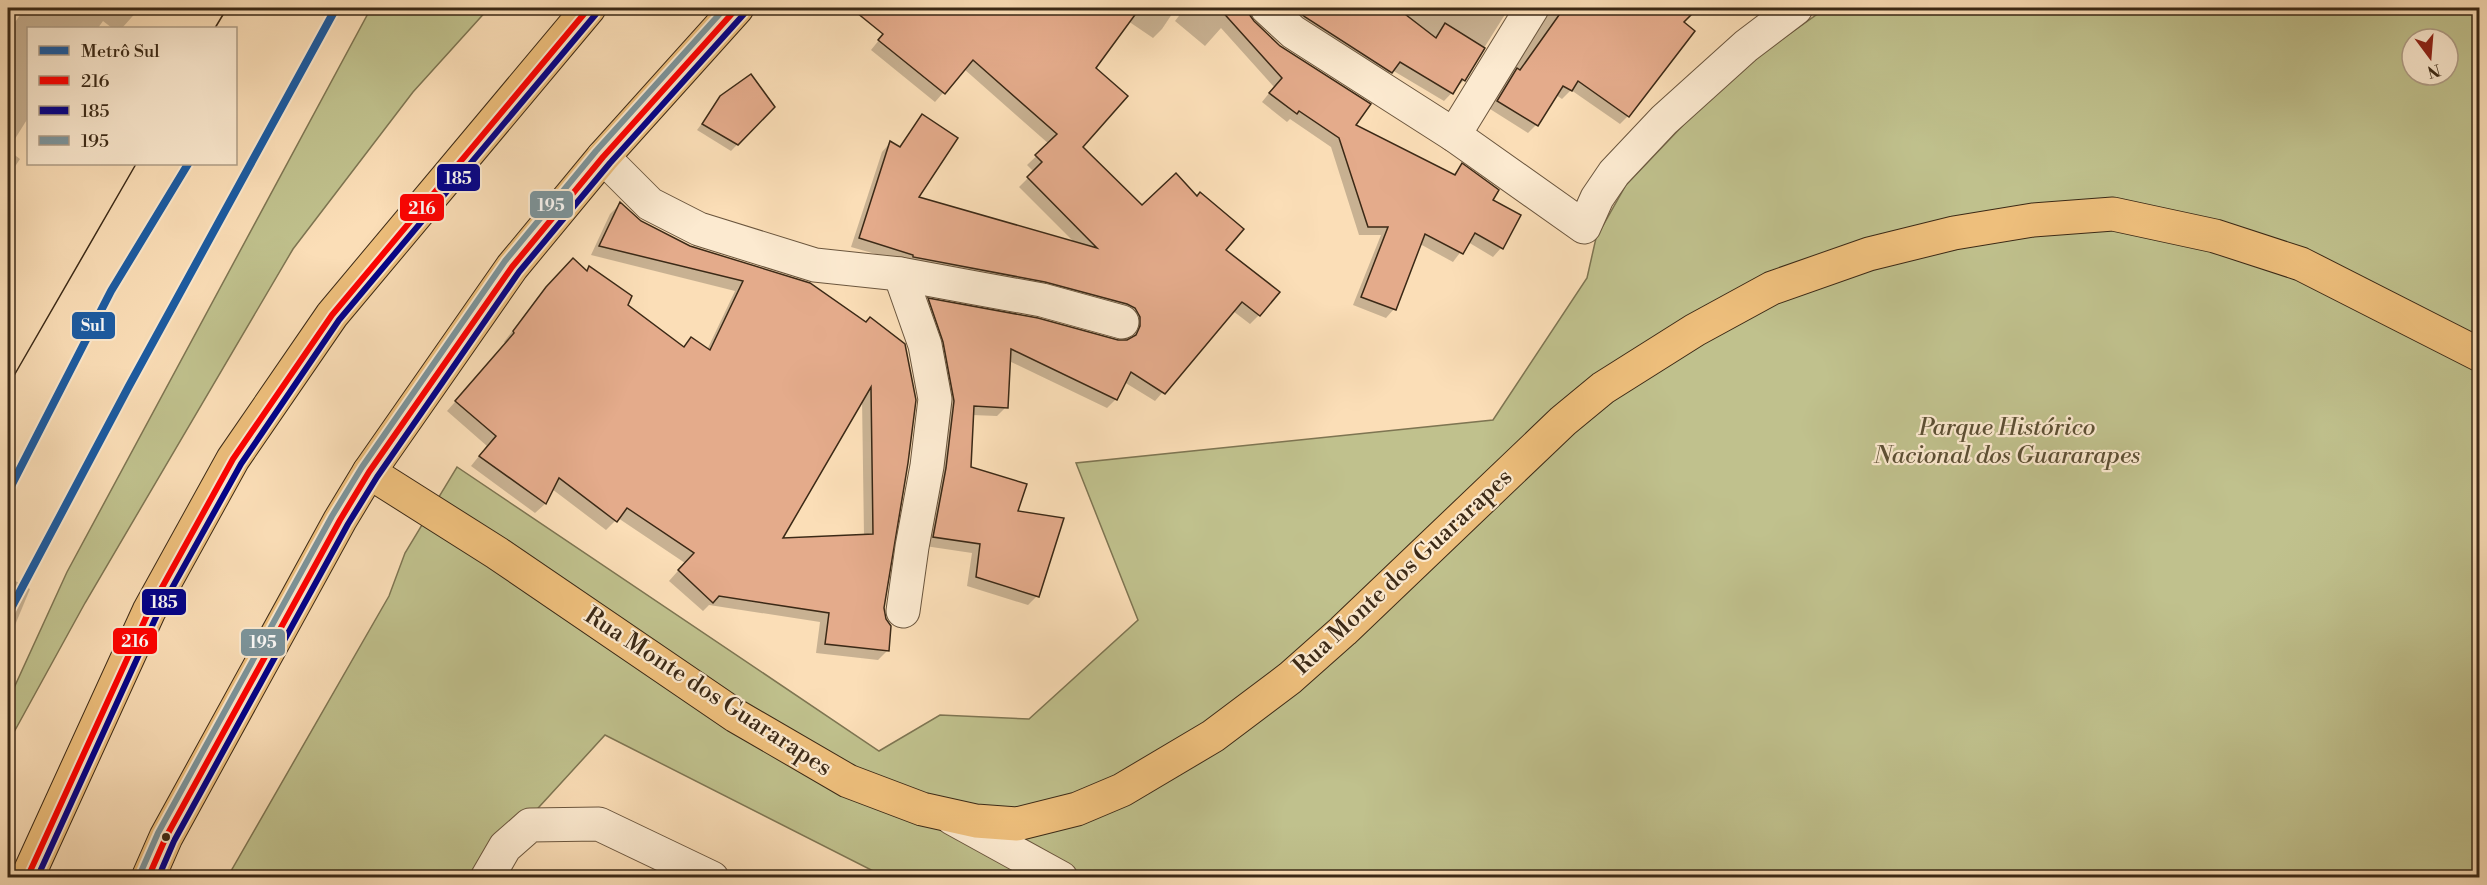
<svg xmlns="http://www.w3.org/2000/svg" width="2487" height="885" viewBox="0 0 2487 885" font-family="'Libre Bodoni',serif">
  <rect width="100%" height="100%" fill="#fbdeb7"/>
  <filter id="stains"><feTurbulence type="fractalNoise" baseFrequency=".00333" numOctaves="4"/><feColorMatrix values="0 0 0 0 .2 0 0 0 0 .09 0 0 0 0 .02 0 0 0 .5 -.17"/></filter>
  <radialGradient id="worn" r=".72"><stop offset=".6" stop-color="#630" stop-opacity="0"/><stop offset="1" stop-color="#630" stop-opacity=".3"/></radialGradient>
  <g fill="#c0c18d" stroke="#7e7552" stroke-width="1.5" fill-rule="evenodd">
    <path d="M371,8H489L413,92L293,249L85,603L8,743V701L67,572Z"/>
    <path d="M1826,8H2479V877H885L605,735L475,877L227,878L389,596L405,553L457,467L879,751L940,715L1029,719L1138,620L1076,463L1493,420L1587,278L1596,238L1626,185L1730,76ZM2412,39H2448V75H2412Z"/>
  </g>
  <g fill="#0003" fill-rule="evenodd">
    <path d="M25,8H140L122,28H112L103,21L98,28H28V118L8,150L20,159L8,177V32Z"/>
    <path d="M905,8H1176L1162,29L1153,38L1128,21L1094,68L1081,148L1142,207L1224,250L1259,315L1250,324L1233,311L1155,401L1124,382L1116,399L1107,408L1009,361L1006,407L997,416L972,415L969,468L1016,512L1037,596L1028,605L967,586L972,553L925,546L920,309L929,300L1117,342H1127L1132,338V327L851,247L882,152L890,143L898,148L922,116L916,198L1075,243L1019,187L1034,172L1027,165L1049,144L964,69L935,102L871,50Z"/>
    <path d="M1185,8H1247L1248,15L1253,23L1354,125L1453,175L1462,165L1491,201L1519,216L1501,248L1493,257L1468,242L1453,262L1420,244L1394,309L1386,318L1353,305L1381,235H1359L1331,147L1290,119L1287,122L1262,102L1274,87L1221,28L1205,46L1175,21Z"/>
    <path d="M1277,8H1509L1464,80L1444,101L1392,70L1382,80Z"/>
    <path d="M1540,8H1696L1682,23L1628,116L1620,124L1571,90L1562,99L1556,95L1536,125L1528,133L1490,109L1540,27L1543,18Z"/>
    <path d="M721,98L773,107L731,151L697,130Z"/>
    <path d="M620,204L640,222L690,247L866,323L870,319L883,608L888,650L878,660L816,653L820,622L709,605L703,611L669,581L685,563L618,518L606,530L552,489L545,504L535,513L471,466L487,446L447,411L506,344L504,342L537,298L564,269L586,272L589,268L626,305L682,348L691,339L707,350L735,291L591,255L610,214ZM862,399L864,536L780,539Z"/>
    <path d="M8,577L30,589L8,642Z"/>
  </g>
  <g fill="#e4ab8b" stroke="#3b2916" stroke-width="1.5" fill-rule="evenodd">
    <path d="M851,8H1140L1096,68L1128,96L1083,147L1142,205L1176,173L1197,196L1200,192L1244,229L1226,250L1280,292L1260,316L1242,302L1165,394L1131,372L1117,400L1011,349L1008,408L974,406L971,467L1027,484L1018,511L1064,518L1039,597L976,577L980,544L933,537L946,468L954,401L943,342L928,298L1038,318L1118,340H1127L1136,335L1140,326V317L1135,308L1127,304L1045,282L913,257V255L859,238L890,141L900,147L922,114L958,138L919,197L1097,248L1027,177L1042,162L1035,155L1057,134L973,60L945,94L878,40L883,34Z"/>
    <path d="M1219,8H1249V14L1254,21L1280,46L1371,104L1356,125L1455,175L1462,163L1499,190L1493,200L1521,215L1503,249L1475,233L1463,254L1425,234L1396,310L1361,297L1388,227H1368L1339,138L1299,111L1297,114L1269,93L1282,78Z"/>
    <path d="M1294,8H1397L1436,38L1445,23L1485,48L1465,81L1462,79L1453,94L1400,62L1392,73L1305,17Z"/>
    <path d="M1564,8H1698L1684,22L1695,31L1629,117L1578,81L1572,91L1563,86L1538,126L1497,101L1517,68L1520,70Z"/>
    <path d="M751,74L775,107L738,145L702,124L720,96Z"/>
    <path d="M620,202L641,221L690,246L810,283L866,322L870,317L905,344L916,400L908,463L884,608L886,619L891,626L889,651L825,644L829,613L719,596L713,603L678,570L694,553L627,508L617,522L559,478L546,504L479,456L496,436L455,401L514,333L513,331L546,287L573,258L587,271L589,266L632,296L628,305L684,347L691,337L710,350L743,281L599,246ZM871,387L873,534L783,538Z"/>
  </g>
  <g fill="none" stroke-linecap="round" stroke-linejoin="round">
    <defs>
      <g id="minor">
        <path d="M1267,8L1293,32L1454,135L1584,227L1597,198L1614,173L1664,120L1746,46L1796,8"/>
        <path d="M1454,135L1532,8"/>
        <path d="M603,157L650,204L699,229L815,265L900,274L970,287L1042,300L1122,322"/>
        <path d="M900,274L925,345L935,399L927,466L912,547L903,611"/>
        <path d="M952,818L1061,878"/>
        <path d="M487,878L505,847L530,825L599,824L712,878"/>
      </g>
      <path id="major" d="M369,472L497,553L736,716L848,781L922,809L976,821L1017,824L1077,809L1122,790L1213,736L1290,678L1343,631L1563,421L1603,388L1695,330L1772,288L1869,254L1954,233L2033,220L2113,214L2215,236L2301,264L2480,355"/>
      <g id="highway">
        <path d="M27,878L149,611L233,459L332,315L589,8"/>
        <path d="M148,878L166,837L340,520L369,472L512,267L603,157L737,8"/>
      </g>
    </defs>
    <use href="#minor" stroke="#6b563e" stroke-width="35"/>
    <use href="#major" stroke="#3b2916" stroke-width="35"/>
    <use href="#highway" stroke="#3b2916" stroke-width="35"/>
    <use href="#minor" stroke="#fcead0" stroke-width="33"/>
    <use href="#major" stroke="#eebf7c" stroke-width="33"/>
    <use href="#highway" stroke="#eebf7c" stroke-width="33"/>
    <g stroke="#3b2916" stroke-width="1.5">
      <path d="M215,28L227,8"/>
      <path d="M8,386L136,164"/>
    </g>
    <defs>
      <g id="bus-1">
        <path d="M27,878L149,611L233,459L332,315L589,8"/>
        <path d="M148,878L166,837L340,520L369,472L512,267L603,157L737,8"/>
      </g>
      <g id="bus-2">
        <path d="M37,878L157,615L241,464L339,320L596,14"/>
        <path d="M158,878L174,841L348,524L377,477L519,272L610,163L744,14"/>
      </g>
      <path id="bus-3" d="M140,874L158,833L332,516L362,467L505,261L596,151L725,8"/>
    </defs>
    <use href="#bus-1" stroke="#fcead0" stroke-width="10"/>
    <use href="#bus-2" stroke="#fcead0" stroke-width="10"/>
    <use href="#bus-3" stroke="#fcead0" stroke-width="10"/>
    <use href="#bus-1" stroke="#f00" stroke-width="6"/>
    <use href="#bus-2" stroke="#00008b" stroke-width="6"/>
    <use href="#bus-3" stroke="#7c959d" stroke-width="6"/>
    <defs>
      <g id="metro-1">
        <path d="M8,492L111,291L188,164"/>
        <path d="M8,614L129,386L336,8"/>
      </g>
    </defs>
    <use href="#metro-1" stroke="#fcead0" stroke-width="12"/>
    <use href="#metro-1" stroke="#1a5ba3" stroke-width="8"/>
  </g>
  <circle fill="#3b2916" stroke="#fcead0" stroke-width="2" cx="166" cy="837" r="5"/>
  <g text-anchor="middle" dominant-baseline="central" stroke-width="4.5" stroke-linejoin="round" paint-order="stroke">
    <g font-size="24" font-style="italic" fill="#5c4f34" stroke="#fcead0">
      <text x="2007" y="428">Parque Histórico<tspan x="2007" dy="28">Nacional dos Guararapes</tspan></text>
    </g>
    <g font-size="24" fill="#3b2916" stroke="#fcead0">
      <text transform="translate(1403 572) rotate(-43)">Rua Monte dos Guararapes</text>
      <text transform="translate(708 692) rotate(33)">Rua Monte dos Guararapes</text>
    </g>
  </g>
  <g stroke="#fcead0" stroke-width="2">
    <rect x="436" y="163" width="45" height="29" rx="6" fill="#00008b"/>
    <rect x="529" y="190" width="45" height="29" rx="6" fill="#7c959d"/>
    <rect x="399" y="193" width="46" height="29" rx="6" fill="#f00"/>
    <rect x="71" y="311" width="45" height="29" rx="6" fill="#1a5ba3"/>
    <rect x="141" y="588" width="46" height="28" rx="6" fill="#00008b"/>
    <rect x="112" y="627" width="46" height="28" rx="6" fill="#f00"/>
    <rect x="240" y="628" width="46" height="29" rx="6" fill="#7c959d"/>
  </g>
  <g font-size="16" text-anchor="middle" font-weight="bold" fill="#fff">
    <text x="458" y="184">185</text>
    <text x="551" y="211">195</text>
    <text x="422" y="214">216</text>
    <text x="93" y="331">Sul</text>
    <text x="164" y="608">185</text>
    <text x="135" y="647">216</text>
    <text x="263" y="648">195</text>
  </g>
  <rect width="2487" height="885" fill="none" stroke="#fbdeb7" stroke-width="30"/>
  <rect x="9" y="9" width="2469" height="867" fill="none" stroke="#3b2916" stroke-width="3"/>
  <rect x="15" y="15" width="2457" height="855" fill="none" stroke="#3b2916" stroke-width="1.5"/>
  <rect x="27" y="27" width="210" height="138" fill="#fcead0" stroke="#af9d86" stroke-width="1.5"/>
  <rect x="39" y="46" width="30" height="9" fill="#1a5ba3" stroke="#af9d86" stroke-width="1.5"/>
  <text x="81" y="57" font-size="18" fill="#3b2916">Metrô Sul</text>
  <rect x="39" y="76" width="30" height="9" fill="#ff0000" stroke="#af9d86" stroke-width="1.5"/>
  <text x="81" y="87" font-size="18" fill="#3b2916">216</text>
  <rect x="39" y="106" width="30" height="9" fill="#00008b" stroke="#af9d86" stroke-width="1.5"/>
  <text x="81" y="117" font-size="18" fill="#3b2916">185</text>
  <rect x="39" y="136" width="30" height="9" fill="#7c959d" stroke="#af9d86" stroke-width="1.5"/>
  <text x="81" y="147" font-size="18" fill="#3b2916">195</text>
  <g transform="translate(2430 57) rotate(164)"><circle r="28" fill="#fcead0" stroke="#af9d86" stroke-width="1.5"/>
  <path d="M0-4.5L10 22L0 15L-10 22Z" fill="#8f2418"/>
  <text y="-9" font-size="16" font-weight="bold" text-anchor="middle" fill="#3b2916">N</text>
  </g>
  <rect width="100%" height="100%" filter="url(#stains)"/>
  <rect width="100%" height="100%" fill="url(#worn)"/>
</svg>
